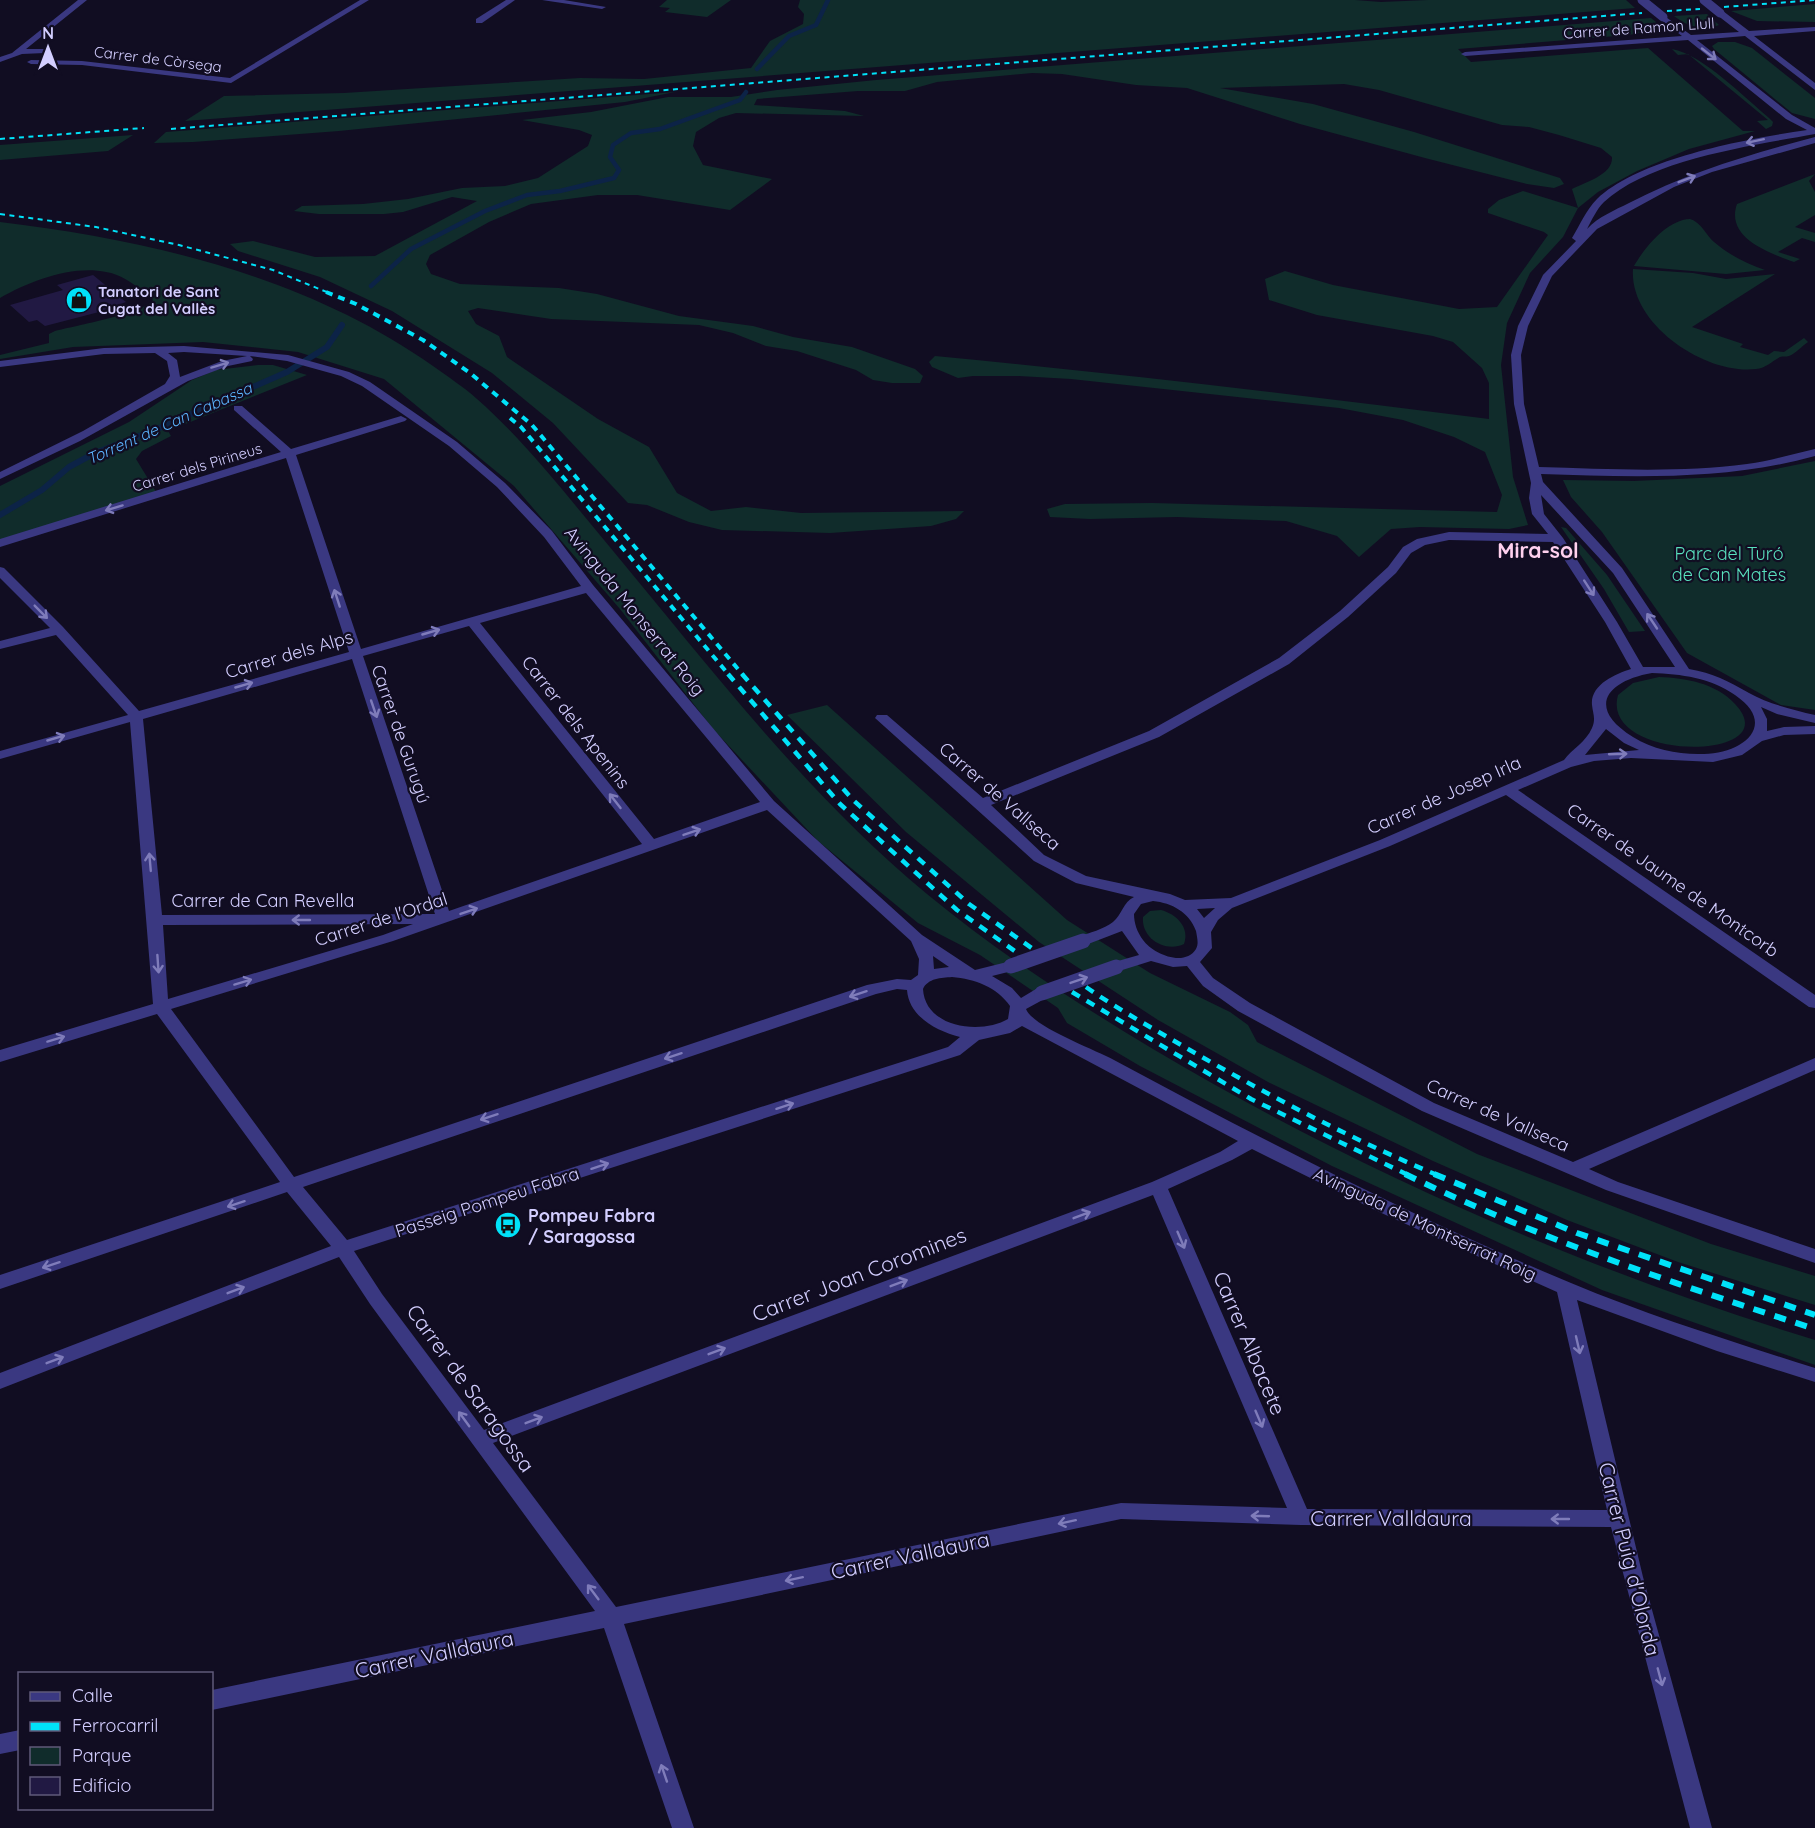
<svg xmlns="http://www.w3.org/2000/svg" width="1815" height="1828" viewBox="0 0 1815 1828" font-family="Quicksand,sans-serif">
  <rect width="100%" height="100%" fill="#110d22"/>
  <g fill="#102c2b">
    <path d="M667,0H731L707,17L665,12L670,8L659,7Z"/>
    <path d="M800,0H1355L1381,2L1428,0H1626L1635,8L185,121L224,96L344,93L580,78L644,79L751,68L770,41L803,24L804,14L798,7Z"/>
    <path d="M1815,4V22L1757,21L1731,11Z"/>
    <path d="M1707,14L1719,25C1703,32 1687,26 1674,16Z"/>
    <path d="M1651,18L1656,22L1655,26L1640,33L1628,35L1458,49L1471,62L1648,48L1743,131H1755L1689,149L1637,171L1598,192L1578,208L1563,237L1530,273L1507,323L1501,365L1513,477L1528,525L1509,529L1420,527L1391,529L1359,557L1337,536L1286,521L1177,517L1090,519L1050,517L1047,509L1065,504L1152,503L1497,512L1502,495L1485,452L1454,437L1403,420L1339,408L1071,379L1019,376H973L958,378L932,367L929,362L935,356C1120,374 1304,395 1489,419V383L1482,368L1453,342L1433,336L1317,315L1269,300L1265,279L1285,271L1333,285L1459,309L1497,307L1548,235L1544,232L1488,213V209L1499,200L1523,191L1578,208L1572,189C1585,182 1613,175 1612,157L1601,148L1559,135L1529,127L1502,125L1379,90L1344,84L1220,88L1313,104L1414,132L1560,178L1564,184L1554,188L1527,184L1425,158L1300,124L1187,88L1136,85L1062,74L1032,73L937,82L905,91H858L757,99L754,105L845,111L864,116L736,113L719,118L696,132L693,146L703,165L772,179L730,210L637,195H598L531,204L489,222L430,255L426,264L431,274L460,284L559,288L597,294L679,316L753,326L793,337L852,347L915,369L923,376L920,383H892L873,380L856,370L797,351L766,346L733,333L699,325L551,319L478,308L468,311L476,324L499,336L507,357L598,419L649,447L677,493L711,511L746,507L801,513L964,511L956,519L931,526L830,533L722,530L689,522L647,505L628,503L553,423L492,373L392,311L320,277L238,251L230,244L253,241L315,257L375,256L477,201L452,197L403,212L384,214H319L294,211L302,206L363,204L408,199L462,188L505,186L538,178L588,146L592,135L579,130L522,120L591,112L668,97H731L777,90L876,80Z"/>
    <path d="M1718,42H1735L1752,48L1815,98V119L1792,113L1714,49L1712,46Z"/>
    <path d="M1672,49C1703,55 1744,97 1769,118L1773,122L1772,126L1766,129L1757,121L1768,120L1688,54L1678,55Z"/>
    <path d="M675,92L625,102L339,131L193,142L154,143L166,132Z"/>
    <path d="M133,135L108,151L0,160V145Z"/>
    <path d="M1815,174L1809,181L1815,192V215L1795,227L1815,233V242L1802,238L1778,252L1800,259L1794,262C1770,253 1725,238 1737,204Z"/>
    <path d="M1690,219C1701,222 1706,235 1714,242C1729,255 1747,264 1765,270L1726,274L1634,266C1645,247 1667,220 1690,219Z"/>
    <path d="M0,222C151,240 307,277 433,366C448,377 464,387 477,399C526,442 567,496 609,546C709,666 806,794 927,894C997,952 1075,1002 1153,1049C1361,1173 1584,1269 1815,1340V1365L1602,1290L1332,1166L1140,1066L1067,1023L1058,1008L980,955L918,923L818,841L713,729L620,609L514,486L384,379L298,352L203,342L73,347L0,359V355L49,343V334L55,331C74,326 145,313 153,300C150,296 147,295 143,291C132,283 120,274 106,272C72,265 30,281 0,298Z"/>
    <path d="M1633,269L1693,273L1726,279L1775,274L1692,327L1743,344L1740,347L1768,355L1774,351L1784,352L1804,338L1808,342C1802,346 1795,354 1789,356C1786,357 1783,356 1780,357C1771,362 1766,368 1756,369C1705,375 1629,324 1633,269Z"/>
    <path d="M258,365H273L307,375L168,431L171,436L142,451L136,459L158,495L0,543V486L129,422L192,380L216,370Z"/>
    <path d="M1815,461V710L1781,705L1687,653L1602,532L1571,497L1563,480L1634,481L1742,476Z"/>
    <path d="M1561,527L1566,528L1607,575L1645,631L1629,632L1604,589Z"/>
    <path d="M1659,677C1685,678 1716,683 1735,704C1790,762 1599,763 1618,695L1633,683Z"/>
    <path d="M827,705L1067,920L1150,973L1230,1012L1248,1025L1257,1042L1477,1154L1711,1244L1815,1276V1305L1678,1262L1567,1220L1433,1161L1268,1082L1158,1020L1039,942L906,832L787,715Z"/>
    <path d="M1161,910C1176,914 1190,927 1184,944C1166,953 1141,939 1143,917L1150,911Z"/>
  </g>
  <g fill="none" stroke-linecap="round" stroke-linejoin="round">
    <g stroke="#0c2347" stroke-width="4.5">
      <path d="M757,69L789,36L816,25L828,0"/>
      <path d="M371,286L411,249L485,211L527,195L560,191L614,178L619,170L610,157L613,145L631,133L660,129L740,100L746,92"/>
    </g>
    <path stroke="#0c2347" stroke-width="6" d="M0,515L42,490L69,467L95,453L157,429L287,372L327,347L342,325"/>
  </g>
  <path fill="#211943" d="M93,275L126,302L99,312L45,326L37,320L29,322L10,305L63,290L57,285Z"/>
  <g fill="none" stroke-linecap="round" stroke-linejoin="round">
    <g fill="#3a3881" fill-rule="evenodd">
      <path d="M78,0H87L26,49H45V53L22,54L0,62V57L12,53Z"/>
      <path d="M360,0H369L231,83L82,65L31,64L27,62L31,60L82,61L230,78Z"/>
      <path d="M506,0H515L482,23H476V19Z"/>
      <path d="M542,0H564L606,7L602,9Z"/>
      <path d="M1717,11H1723L1749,31L1815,27V31L1754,36L1815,83V90L1745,36L1697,40L1792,115L1815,128V134C1755,145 1650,159 1604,202C1596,210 1592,220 1587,229C1598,217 1615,210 1629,203C1689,172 1751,154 1815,137V143L1712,172L1674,187L1597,229L1552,276L1528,326L1521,355L1524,404L1539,467C1608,469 1678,473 1747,464C1771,461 1792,454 1815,449V456C1725,481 1633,477 1541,474L1543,482L1622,568L1689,669C1713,673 1728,681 1749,693C1769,704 1793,710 1815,715V723L1777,714L1761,707L1767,719V731L1784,727L1815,726V734L1784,735L1762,741L1742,755L1713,762L1631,758L1594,761L1571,767L1518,790L1815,995V1008L1809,1007L1506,795L1390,846L1232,908L1218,920L1211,932L1212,948L1200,962L1213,978L1250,1003L1434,1103L1573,1162L1815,1058V1070L1589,1169L1618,1182L1815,1249V1263L1606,1190L1422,1111L1238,1011L1203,986L1187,966L1173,967L1151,961L1116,972L1111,971L1108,967L1111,963L1139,955L1122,931L1083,946L1075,941L1078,937C1089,933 1104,929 1113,922C1122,915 1123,902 1134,897L1076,883L1034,861L875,718L877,715H887L983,798L1149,731L1279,658L1340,611L1388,567L1403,547L1417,539L1449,532L1548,534L1532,514L1529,498L1531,483L1514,404L1511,355L1518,326L1543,275L1576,241L1572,238C1580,225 1586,210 1597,199C1639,158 1750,138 1807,130L1786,119L1688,40L1465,56L1461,54L1465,52L1682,36L1660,19V15H1663L1691,35L1739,32L1717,15ZM1541,495L1613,573L1675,667H1643L1617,622L1563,538L1544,514ZM1449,540L1553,542L1605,622L1631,669C1615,674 1590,685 1592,705C1593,714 1596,719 1592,728C1586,742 1572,749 1564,760L1380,840L1231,898L1185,900L1170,894L1086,876L1044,855L991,805L1159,737L1289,664L1348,617L1396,573L1411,553L1425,545ZM1652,673C1681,674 1711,678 1735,695C1779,725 1742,754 1704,754C1680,755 1654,750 1633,737C1586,708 1606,681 1652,673ZM1606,729L1624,743L1639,750L1585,755ZM1153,901C1172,903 1189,912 1196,931C1197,937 1199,944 1196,949C1184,968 1152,953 1143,940C1137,932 1134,923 1134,914L1141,904ZM1215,908L1204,918L1197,909Z"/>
      <path d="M184,346L288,355L349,372L370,382L457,442L505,483L552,531L593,585L774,801L922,935L975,970L1011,961L1016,962L1019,966L1016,970L992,976L1012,988L1021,998L1036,989H1048L1050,993L1048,997L1026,1009C1033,1027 1094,1049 1114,1060C1263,1140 1414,1218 1571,1283C1650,1316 1733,1342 1815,1368V1382L1717,1351L1577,1300L1643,1577L1712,1828H1690L1611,1527L1301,1525L1121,1519L624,1624L694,1828H672L604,1628L212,1710V1690L595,1611L370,1304L339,1257L0,1389V1373L331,1246L287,1192L0,1289V1275L280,1182L157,1014L0,1062V1050L153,1004L130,722L0,759V751L128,715L56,635L0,649V641L50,628L0,578V567L4,568L63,627L139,711L349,652L286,458L0,547V539L281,452L234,410V406H242L291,449L401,416L407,419L405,421L296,455L361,649L581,586L544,537L497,487L449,446L362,386L341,376L287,361L250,356L253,359L252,361L228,366L188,381L80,441L0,479V472L83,431L165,384L170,376L167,361L155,353L104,354L0,367V361L104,348ZM184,352L247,356L222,361L180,377L177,360L168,353ZM586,593L760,802L654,839L480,623ZM469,626L642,844L449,911L363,656ZM352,659L435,914L162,915L143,719ZM767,810L911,941L919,959L918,975L911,980L897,979L867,985L294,1177L171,1009L393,941ZM413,924L383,935L168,999L163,925ZM933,956L949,967L934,969ZM952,977C975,979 997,987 1010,1006L1008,1019C981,1035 925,1028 923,989C928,978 941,978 952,977ZM897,989L907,990C909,1017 937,1031 960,1037L948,1047L347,1240L303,1187L876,994ZM1022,1026L1238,1141L1220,1152L1152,1182L484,1430L382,1294L354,1251L960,1055L979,1040L1010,1033ZM1252,1149L1377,1211L1557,1292L1607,1510L1307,1509L1168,1189L1232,1160ZM1153,1195L1287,1508L1121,1503L616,1607L493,1443Z"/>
      <path d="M20,1730V1750L0,1754V1734Z"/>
    </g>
    <g stroke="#00e2f9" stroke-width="2" stroke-dasharray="5 4.5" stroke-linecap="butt">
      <path d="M1724,7L1815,0"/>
      <path d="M1667,11L1700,9"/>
      <path d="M171,129L1642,13"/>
      <path d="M0,139L144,128"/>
      <path d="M0,214L96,227L179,245L273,270L329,293"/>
    </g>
    <g stroke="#00e2f9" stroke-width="4" stroke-dasharray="7 6" stroke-linecap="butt">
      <path d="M326,292L356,304L423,340L470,373L532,425L743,675"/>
      <path d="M510,418L521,427L729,675"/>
    </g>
    <g stroke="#00e2f9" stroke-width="4.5" stroke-dasharray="9 8" stroke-linecap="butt">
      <path d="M728,674L840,804L957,910L1019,954"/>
      <path d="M742,674L853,800L969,904L1033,949"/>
      <path d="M1086,987C1119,1010 1154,1029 1188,1049C1268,1095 1351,1139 1437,1175"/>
      <path d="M1072,992L1251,1099L1408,1175"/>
    </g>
    <g stroke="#00e2f9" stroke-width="6" stroke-dasharray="12 10" stroke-linecap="butt">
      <path d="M1405,1174C1536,1238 1676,1284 1815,1329"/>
      <path d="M1434,1174L1577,1233L1815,1315"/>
    </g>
    <g stroke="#3a3881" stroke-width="9">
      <path d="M1642,0L1663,17"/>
      <path d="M1704,0L1720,13"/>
    </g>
    <g stroke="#3a3881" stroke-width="15">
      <path d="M1011,966L1083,941"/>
      <path d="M1042,993L1116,967"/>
    </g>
  </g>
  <defs><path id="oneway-shaft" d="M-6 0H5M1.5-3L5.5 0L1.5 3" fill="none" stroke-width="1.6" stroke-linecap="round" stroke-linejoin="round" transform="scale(1.5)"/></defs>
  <g stroke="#7f7cba">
    <use href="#oneway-shaft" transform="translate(1709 54) rotate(38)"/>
    <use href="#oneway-shaft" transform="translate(1755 141) rotate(168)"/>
    <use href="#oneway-shaft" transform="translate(1687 179) rotate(-21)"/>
    <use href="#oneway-shaft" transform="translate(220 365) rotate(-17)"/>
    <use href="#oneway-shaft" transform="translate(114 508) rotate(163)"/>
    <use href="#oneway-shaft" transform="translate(1589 588) rotate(57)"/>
    <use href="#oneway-shaft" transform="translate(337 598) rotate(-108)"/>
    <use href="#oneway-shaft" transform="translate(41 612) rotate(45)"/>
    <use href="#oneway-shaft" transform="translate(1652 621) rotate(-124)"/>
    <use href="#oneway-shaft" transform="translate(431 632) rotate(-16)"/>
    <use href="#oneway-shaft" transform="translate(244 685) rotate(-16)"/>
    <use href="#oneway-shaft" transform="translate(374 709) rotate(71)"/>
    <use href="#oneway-shaft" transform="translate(56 738) rotate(-16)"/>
    <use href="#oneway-shaft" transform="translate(1618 754) rotate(-2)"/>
    <use href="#oneway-shaft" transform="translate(615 801) rotate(-128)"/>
    <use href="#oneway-shaft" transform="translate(692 832) rotate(-19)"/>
    <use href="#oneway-shaft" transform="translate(150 862) rotate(-95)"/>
    <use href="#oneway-shaft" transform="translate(469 911) rotate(-19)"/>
    <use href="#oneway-shaft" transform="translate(301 920) rotate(180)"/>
    <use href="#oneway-shaft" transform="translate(158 964) rotate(86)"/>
    <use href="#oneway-shaft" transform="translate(1079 980) rotate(-19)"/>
    <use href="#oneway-shaft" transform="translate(243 982) rotate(-17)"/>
    <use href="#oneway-shaft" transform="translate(858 994) rotate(162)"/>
    <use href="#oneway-shaft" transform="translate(56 1039) rotate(-17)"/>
    <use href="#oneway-shaft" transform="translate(673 1056) rotate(162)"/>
    <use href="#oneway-shaft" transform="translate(785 1106) rotate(-18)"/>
    <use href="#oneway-shaft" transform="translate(489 1117) rotate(162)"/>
    <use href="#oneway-shaft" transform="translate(600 1166) rotate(-18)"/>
    <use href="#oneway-shaft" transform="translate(236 1204) rotate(162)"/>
    <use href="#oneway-shaft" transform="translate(1082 1215) rotate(-21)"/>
    <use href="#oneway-shaft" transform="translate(1181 1240) rotate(67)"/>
    <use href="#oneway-shaft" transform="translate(51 1265) rotate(162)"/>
    <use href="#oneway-shaft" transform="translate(899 1283) rotate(-21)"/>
    <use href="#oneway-shaft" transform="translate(236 1290) rotate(-21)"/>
    <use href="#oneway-shaft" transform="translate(1578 1345) rotate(77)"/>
    <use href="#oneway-shaft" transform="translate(717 1351) rotate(-21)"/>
    <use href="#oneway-shaft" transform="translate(55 1360) rotate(-21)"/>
    <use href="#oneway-shaft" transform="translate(464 1419) rotate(-126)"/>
    <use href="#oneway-shaft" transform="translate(1259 1419) rotate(67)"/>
    <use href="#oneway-shaft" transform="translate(534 1420) rotate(-21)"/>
    <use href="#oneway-shaft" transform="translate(1260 1516) rotate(-178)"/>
    <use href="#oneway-shaft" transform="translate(1560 1519) rotate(-180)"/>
    <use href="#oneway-shaft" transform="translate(1067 1522) rotate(168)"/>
    <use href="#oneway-shaft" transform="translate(794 1579) rotate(168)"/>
    <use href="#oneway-shaft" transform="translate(593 1592) rotate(-127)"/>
    <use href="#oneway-shaft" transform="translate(1660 1677) rotate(75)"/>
    <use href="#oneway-shaft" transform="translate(664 1773) rotate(-109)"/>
  </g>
  <defs>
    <symbol id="shop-disc" viewBox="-11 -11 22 22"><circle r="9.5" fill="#00e2f9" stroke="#110d22"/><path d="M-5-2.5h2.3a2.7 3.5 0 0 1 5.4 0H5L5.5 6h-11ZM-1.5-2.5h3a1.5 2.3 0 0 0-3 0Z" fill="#111"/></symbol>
    <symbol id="bus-disc" viewBox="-11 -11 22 22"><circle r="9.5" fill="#00e2f9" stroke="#110d22"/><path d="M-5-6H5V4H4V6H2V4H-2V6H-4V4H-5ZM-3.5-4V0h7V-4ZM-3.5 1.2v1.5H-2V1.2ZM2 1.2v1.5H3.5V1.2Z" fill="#111"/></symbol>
  </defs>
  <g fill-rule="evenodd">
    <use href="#shop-disc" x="64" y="285" width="30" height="30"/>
    <use href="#bus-disc" x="493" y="1210" width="30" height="30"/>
  </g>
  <g text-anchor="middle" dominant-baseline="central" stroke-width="4.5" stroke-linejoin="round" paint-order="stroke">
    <g font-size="15" fill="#d3ceff" stroke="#110d22">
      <text transform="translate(1639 28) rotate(-4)">Carrer de Ramon Llull</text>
      <text transform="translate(158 59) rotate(7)">Carrer de Còrsega</text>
      <text transform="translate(197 467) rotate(-17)">Carrer dels Pirineus</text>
    </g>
    <g font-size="15" font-weight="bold" fill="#d3ceff" stroke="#110d22" text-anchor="start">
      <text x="98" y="291">Tanatori de Sant<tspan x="98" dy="17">Cugat del Vallès</tspan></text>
    </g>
    <g font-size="16" font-style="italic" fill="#5cb5ff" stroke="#110d22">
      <text transform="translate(169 423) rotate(-24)">Torrent de Can Cabassa</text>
    </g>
    <g font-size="18" fill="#59e0bd" stroke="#110d22">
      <text x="1729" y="553">Parc del Turó<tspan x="1729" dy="21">de Can Mates</tspan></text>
    </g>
    <g font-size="18" fill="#d3ceff" stroke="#110d22">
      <text transform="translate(635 611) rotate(51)">Avinguda Monserrat Roig</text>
      <text transform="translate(289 654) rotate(-16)">Carrer dels Alps</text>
      <text transform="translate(576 722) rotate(52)">Carrer dels Apenins</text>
      <text transform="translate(401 734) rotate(71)">Carrer de Gurugú</text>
      <text transform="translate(1444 795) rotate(-24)">Carrer de Josep Irla</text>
      <text transform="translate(1000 796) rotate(41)">Carrer de Vallseca</text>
      <text transform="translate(1673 880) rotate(35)">Carrer de Jaume de Montcorb</text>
      <text x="263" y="900">Carrer de Can Revella</text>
      <text transform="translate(381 919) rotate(-18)">Carrer de l'Ordal</text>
      <text transform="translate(1498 1115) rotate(24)">Carrer de Vallseca</text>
      <text transform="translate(487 1202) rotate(-18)">Passeig Pompeu Fabra</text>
      <text transform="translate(1425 1224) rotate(25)">Avinguda de Montserrat Roig</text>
    </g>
    <g font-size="18" font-weight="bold" fill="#d3ceff" stroke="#110d22" text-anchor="start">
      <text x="528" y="1215">Pompeu Fabra<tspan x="528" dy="21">/ Saragossa</tspan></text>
    </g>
    <g font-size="21" font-weight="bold" fill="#ffd0ee" stroke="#110d22">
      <text x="1538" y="550">Mira-sol</text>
    </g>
    <g font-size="21" fill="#d3ceff" stroke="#110d22">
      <text transform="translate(859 1274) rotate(-21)">Carrer Joan Coromines</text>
      <text transform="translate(1250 1343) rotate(67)">Carrer Albacete</text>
      <text transform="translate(471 1388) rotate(54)">Carrer de Saragossa</text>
      <text x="1391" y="1518">Carrer Valldaura</text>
      <text transform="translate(910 1555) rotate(-12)">Carrer Valldaura</text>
      <text transform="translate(1630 1559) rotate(76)">Carrer Puig d'Olorda</text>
      <text transform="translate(434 1654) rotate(-12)">Carrer Valldaura</text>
    </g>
  </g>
  <rect x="18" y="1672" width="195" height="138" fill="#110d22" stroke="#5f5a7a" stroke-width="1.5"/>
  <rect x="30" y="1692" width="30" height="9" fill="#3a3881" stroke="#5f5a7a" stroke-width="1.5"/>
  <text x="72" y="1702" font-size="18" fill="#d3ceff">Calle</text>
  <rect x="30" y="1722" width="30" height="9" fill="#00e2f9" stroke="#5f5a7a" stroke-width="1.5"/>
  <text x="72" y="1732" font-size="18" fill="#d3ceff">Ferrocarril</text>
  <rect x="30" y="1747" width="30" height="18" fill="#102c2b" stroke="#5f5a7a" stroke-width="1.5"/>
  <text x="72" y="1762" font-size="18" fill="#d3ceff">Parque</text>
  <rect x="30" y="1777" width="30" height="18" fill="#211943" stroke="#5f5a7a" stroke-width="1.5"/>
  <text x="72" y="1792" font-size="18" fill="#d3ceff">Edificio</text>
  <g transform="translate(48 48)" stroke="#110d22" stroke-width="4.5" paint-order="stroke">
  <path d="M0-4.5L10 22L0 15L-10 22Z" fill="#d3ceff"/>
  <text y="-9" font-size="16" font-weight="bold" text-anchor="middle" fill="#d3ceff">N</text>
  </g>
</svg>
